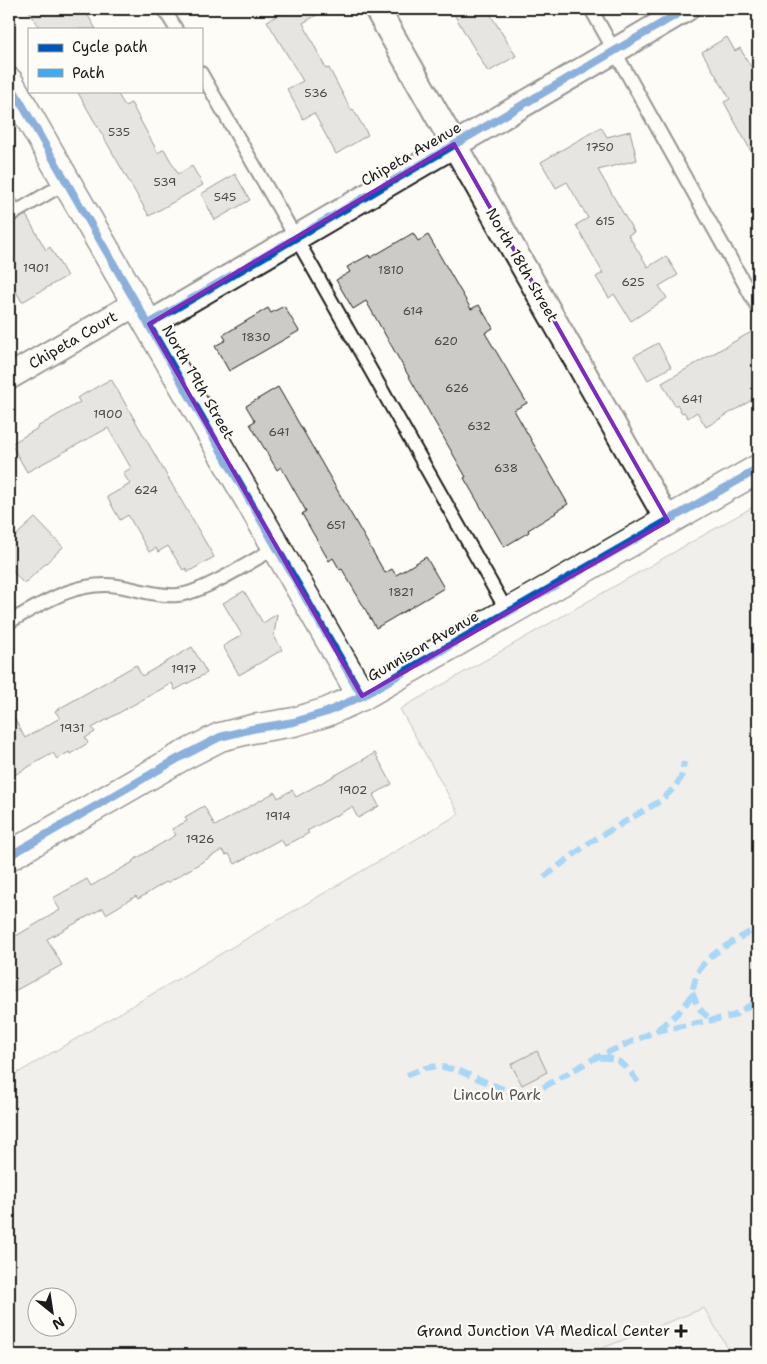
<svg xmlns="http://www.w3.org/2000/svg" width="767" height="1364" viewBox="0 0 767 1364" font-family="'Shantell Sans',sans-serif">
  <rect width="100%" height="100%" fill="#fdfcf7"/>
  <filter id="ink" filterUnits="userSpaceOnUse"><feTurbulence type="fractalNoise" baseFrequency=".02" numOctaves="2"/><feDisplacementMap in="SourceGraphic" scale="10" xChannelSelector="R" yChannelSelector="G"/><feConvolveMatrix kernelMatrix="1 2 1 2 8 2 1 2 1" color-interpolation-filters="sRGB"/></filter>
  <g filter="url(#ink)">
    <path fill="#eeede9" d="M704,1308L732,1355H585Z"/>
    <path fill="#e0dfdb" stroke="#7e7e7c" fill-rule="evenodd" d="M758,504V1355H732L704,1308L585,1355H9V1078L459,814L400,709ZM38,1296H68V1326H38Z"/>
    <g fill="#cccbc8" stroke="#1c1c1c">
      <path d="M28,9H84L96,29H40Z"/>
      <path d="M290,9H327L303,23L326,69L329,68L351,110L353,109L368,135L336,154L314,113L303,119L287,89L303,81L267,21Z"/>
      <path d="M451,9H487L516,56L488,72Z"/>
      <path d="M727,37L735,51L740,48L758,79V164L724,102L730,99L702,52Z"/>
      <path d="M77,91H116L125,106L131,103L158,153L164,149L178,174L192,166L203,185L149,216Z"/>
      <path d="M601,127L607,137L630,131L637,160L598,170L634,232L628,235L648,267L666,256L678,275L659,286L667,298L631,321L614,294L609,298L596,277L603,273L576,225L588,218L567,182L556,188L541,162Z"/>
      <path d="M235,174L250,200L215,220L201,194Z"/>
      <path d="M9,186L18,201L9,207Z"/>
      <path d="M26,215L46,250L50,247L67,276L22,302L9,279V224Z"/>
      <path d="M413,233L418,241L428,235L471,309L479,305L493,328L485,333L527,403L514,410L568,504L555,512L556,513L528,530L529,532L504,547L464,478L466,477L366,301L353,309L336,280L350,272L347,267L369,255L370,258Z"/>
      <path d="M284,306L299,331L229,371L215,346L226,340L223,335L268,308L271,313Z"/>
      <path d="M758,328V394L751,398L752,400L706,427L697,412L688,418L684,412L682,413L677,404L675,406L662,383Z"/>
      <path d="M658,343L671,367L648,380L634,356Z"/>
      <path d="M111,379L214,557L188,572L186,568L183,570L168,546L158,552L156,548L149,552L128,515L120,520L107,497L130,484L123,473L131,468L108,428L27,472L11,444L38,428L37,427L80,402L77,398Z"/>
      <path d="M278,387L385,573L392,569L396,575L426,557L444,588L376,628L342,569L340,570L333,558L329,561L302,514L306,511L281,467L277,470L250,424L255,421L246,406Z"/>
      <path d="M35,518L63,547L24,584L9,567V542Z"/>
      <path d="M244,591L263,623L277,614L274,636L282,650L239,675L223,646L242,635L223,603Z"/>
      <path d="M192,647L207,673L175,690L172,683L92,728L95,732L85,738L88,743L70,754L69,752L57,759L53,753L9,778V709L25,738L60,718L55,711L136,665L142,676Z"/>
      <path d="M375,753L392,784L373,795L379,806L358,818L352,807L307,831L309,833L285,846L281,839L235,864L229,854L226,855L222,850L167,883L166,882L138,899L136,896L106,914L103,908L47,939L62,965L9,994V940L60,910L53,898L87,879L91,886L133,862L132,861L176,835L172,829L187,821L185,817L204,806L215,826L275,792L278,798L292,790L296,797Z"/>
      <path d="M537,1051L547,1072L522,1085L511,1064Z"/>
    </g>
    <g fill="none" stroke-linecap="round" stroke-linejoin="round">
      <defs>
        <g id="lane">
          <path d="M164,9L176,29"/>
          <path d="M591,9L758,308"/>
          <path d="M201,73L296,238L508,613"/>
          <path d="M9,216L67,182"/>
          <path d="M9,622C43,603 77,580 118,586C138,589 158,597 178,595C201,594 255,559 277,547"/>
        </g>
        <g id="street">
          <path d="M377,9L668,521"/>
          <path d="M149,324L686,9"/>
          <path d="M9,377L137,303"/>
        </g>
        <g id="secondary">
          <path d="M9,82L362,696"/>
          <path d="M9,856L179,758L220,737L252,729L294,722L327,712L362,696L758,469"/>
        </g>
      </defs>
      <use href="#lane" stroke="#1c1c1c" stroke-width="16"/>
      <use href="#street" stroke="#1c1c1c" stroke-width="28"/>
      <use href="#secondary" stroke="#1c1c1c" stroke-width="31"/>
      <use href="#lane" stroke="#fdfcf7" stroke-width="12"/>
      <use href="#street" stroke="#fdfcf7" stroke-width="24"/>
      <use href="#secondary" stroke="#fdfcf7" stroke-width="28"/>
      <g stroke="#3fa9f5" stroke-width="6" stroke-dasharray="12 6" stroke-linecap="butt">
        <path d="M544,877L592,841L662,800L673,789L681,778L684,762"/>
        <path d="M692,992C697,1005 700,1013 712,1019"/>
        <path d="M658,1029C671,1019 687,1008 692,992C695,983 695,975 701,967C715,949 739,939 758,927"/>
        <path d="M600,1058C621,1056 630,1070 640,1086"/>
        <path d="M407,1075L425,1068L437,1066L457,1070L513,1093H533L595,1058L656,1031L733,1016L758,1000"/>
      </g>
      <defs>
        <g id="cycleway">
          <path d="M9,82L362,696"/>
          <path d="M149,324L686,9"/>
          <path d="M9,856L179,758L220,737L252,729L294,722L327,712L362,696L758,469"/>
        </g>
      </defs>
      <use href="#cycleway" stroke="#fdfcf7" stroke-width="11"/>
      <use href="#cycleway" stroke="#0057b8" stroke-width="8"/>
    </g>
  </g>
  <path d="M0 0H767V1364H0ZM454,144L668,521L362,696L149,324Z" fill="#fdfcf7" fill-opacity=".55" fill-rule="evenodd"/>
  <path fill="none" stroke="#7b2cbf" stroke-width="4" stroke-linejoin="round" d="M454,144L668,521L362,696L149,324Z"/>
  <path fill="#1c1c1c" stroke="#fdfcf7" stroke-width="2" d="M678.5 1323.5h5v5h5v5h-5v5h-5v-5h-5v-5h5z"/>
  <g text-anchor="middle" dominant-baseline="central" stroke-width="4.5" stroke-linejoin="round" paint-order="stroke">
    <g font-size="12" fill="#484847">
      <text x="316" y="93">536</text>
      <text x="119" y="132">535</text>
      <text x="600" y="147">1750</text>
      <text x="165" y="182">539</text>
      <text x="225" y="197">545</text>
      <text x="605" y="221">615</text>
      <text x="36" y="268">1901</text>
      <text x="391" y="270">1810</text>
      <text x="633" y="282">625</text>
      <text x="413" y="311">614</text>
      <text x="256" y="337">1830</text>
      <text x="446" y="341">620</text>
      <text x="457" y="388">626</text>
      <text x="692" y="399">641</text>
      <text x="108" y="414">1900</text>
      <text x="479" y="426">632</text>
      <text x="279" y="432">641</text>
      <text x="506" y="468">638</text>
      <text x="146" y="490">624</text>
      <text x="336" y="525">651</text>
      <text x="401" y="592">1821</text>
      <text x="184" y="669">1917</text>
      <text x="72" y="728">1931</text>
      <text x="353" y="790">1902</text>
      <text x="278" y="816">1914</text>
      <text x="200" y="839">1926</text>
    </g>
    <g font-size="15" fill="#1c1c1c" stroke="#fdfcf7">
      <text transform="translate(411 154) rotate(-30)">Chipeta Avenue</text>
      <text transform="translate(522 265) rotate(60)">North 18th Street</text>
      <text transform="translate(73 340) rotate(-30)">Chipeta Court</text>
      <text transform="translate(198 382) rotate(60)">North 19th Street</text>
      <text transform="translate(423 646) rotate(-30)">Gunnison Avenue</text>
    </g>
    <g font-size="15" fill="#575655" stroke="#fdfcf7">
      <text x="497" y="1095">Lincoln Park</text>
    </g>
    <g font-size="15" fill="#1c1c1c" stroke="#fdfcf7" text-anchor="end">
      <text x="670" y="1331">Grand Junction VA Medical Center</text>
    </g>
  </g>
  <rect width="767" height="1364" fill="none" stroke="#fdfcf7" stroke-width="30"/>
  <rect x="15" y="15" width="737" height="1334" fill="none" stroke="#1c1c1c" stroke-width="2" filter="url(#ink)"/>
  <rect x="28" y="28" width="175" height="65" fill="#fdfcf7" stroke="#a3a29f"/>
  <rect x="38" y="44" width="25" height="8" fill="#0057b8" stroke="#a3a29f"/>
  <text x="72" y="52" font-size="15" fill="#1c1c1c">Cycle path</text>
  <rect x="38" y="69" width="25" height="8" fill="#3fa9f5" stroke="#a3a29f"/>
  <text x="72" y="78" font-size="15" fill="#1c1c1c">Path</text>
  <g transform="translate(52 1312) rotate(150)"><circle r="24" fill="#fdfcf7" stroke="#a3a29f"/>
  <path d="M0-4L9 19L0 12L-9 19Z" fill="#1c1c1c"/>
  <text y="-8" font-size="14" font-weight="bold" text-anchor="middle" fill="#1c1c1c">N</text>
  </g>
</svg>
